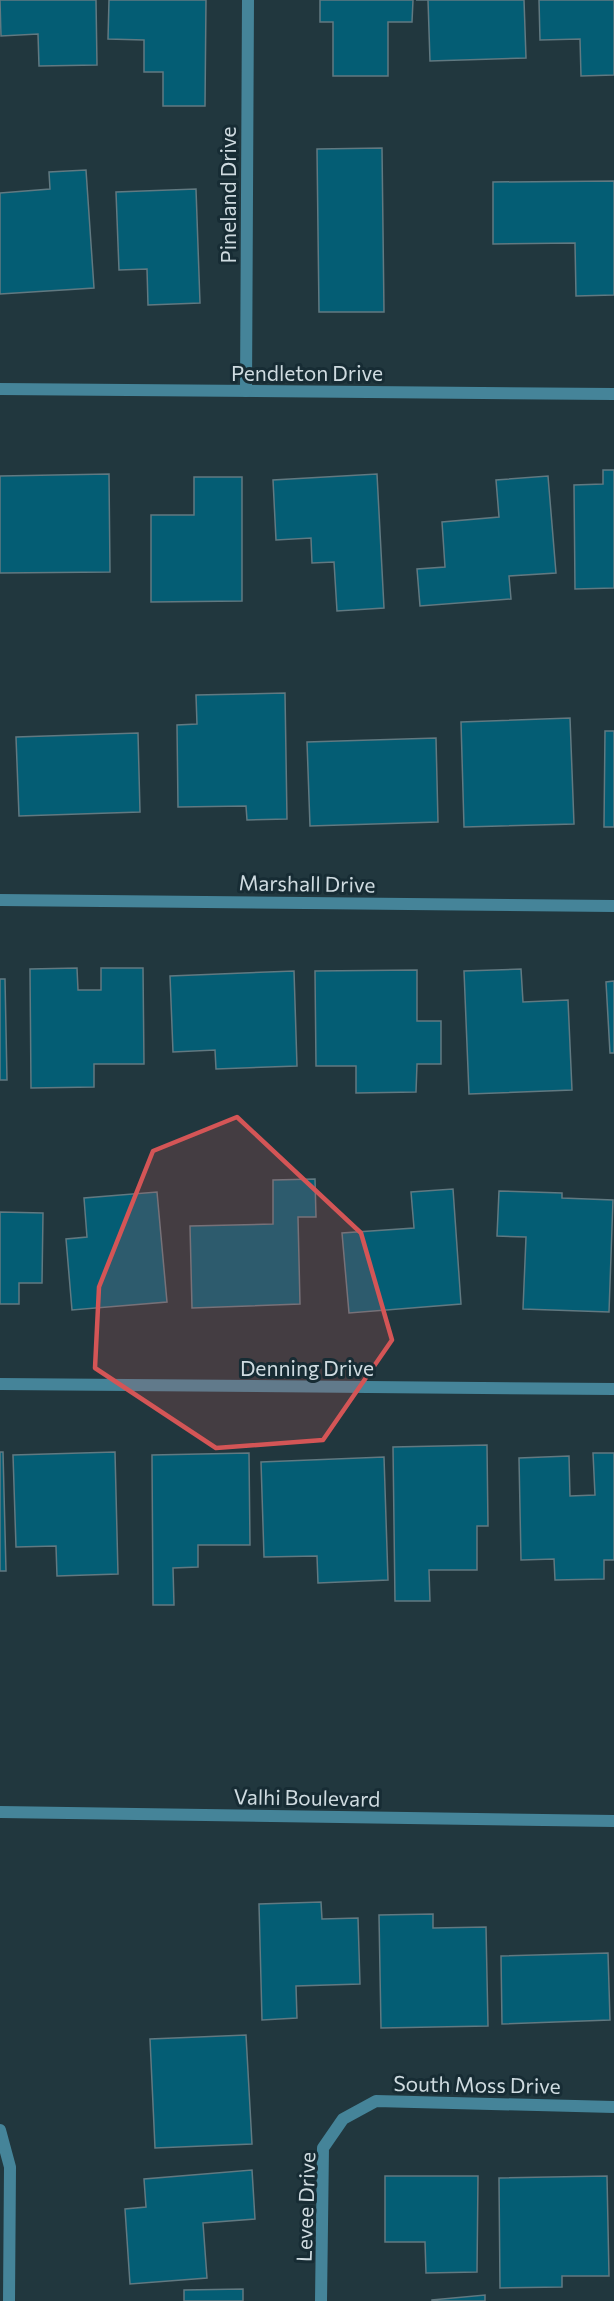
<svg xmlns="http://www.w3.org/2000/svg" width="614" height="2301" viewBox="0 0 614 2301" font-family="Commissioner,sans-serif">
  <rect width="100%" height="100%" fill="#21373e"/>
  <g fill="#045d74" stroke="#617981" stroke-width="1.5">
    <path d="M0,0H96L97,65L39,66L38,34L1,36Z"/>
    <path d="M109,0H206L205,106H163V72H144V40L108,39Z"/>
    <path d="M320,0H413L412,22H388V76H333V22H320Z"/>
    <path d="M416,0H524L526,58L430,61L428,0Z"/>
    <path d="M539,0H614V75L581,76L580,39L540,40Z"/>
    <path d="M382,148L384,312H319L317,149Z"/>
    <path d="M86,170L94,288L0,294V193L50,189L49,172Z"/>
    <path d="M614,181V295L576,296L575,243L493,244V182Z"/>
    <path d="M196,189L200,303L148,305L147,269L119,270L116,192Z"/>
    <path d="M603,470H614V588L575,589L574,485L603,484Z"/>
    <path d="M109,474L110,572L0,573V476Z"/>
    <path d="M377,474L384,608L337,611L334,562L312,563L311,538L276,540L273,480Z"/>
    <path d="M548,476L556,573L509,576L511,599L420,606L417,569L445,567L442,522L499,517L496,480Z"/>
    <path d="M194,477H242V601L151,602V515H194Z"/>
    <path d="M285,693L287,819L247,820L246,806L178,807L177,725L197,724L196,695Z"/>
    <path d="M570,718L574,824L464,827L461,722Z"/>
    <path d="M605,731H614V827H604Z"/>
    <path d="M138,733L140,812L19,816L16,737Z"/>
    <path d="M436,738L438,822L310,826L307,742Z"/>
    <path d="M77,968L78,990H101V968H143L144,1064H94V1087L31,1088L30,969Z"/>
    <path d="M521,969L523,1002L568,1000L572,1090L469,1094L464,971Z"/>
    <path d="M417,970V1021H441V1064H417L416,1092L356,1093V1066H316L315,971Z"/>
    <path d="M294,971L297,1066L216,1069L215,1050L173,1052L170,976Z"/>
    <path d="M0,979H5L7,1080H0Z"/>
    <path d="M614,981V1053H610L606,982Z"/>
    <path d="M315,1179L316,1217H298L300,1304L192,1308L190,1226L273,1224V1180Z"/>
    <path d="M453,1189L461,1304L349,1313L342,1233L414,1228L411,1192Z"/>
    <path d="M499,1191L562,1193V1198L613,1200L609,1312L523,1309L526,1237L497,1236Z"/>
    <path d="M157,1192L167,1302L72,1310L66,1239L87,1237L84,1198Z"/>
    <path d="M0,1212L43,1213L42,1283H19V1304H0Z"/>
    <path d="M487,1445L488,1526H477V1570H429L430,1601H395L393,1447Z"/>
    <path d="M0,1452H3L6,1571H0Z"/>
    <path d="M115,1452L118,1574L57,1576L56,1546L16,1547L13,1455Z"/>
    <path d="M249,1453L250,1545H198V1567L173,1568L174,1605H153L152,1455Z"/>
    <path d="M593,1453H614V1560H604V1579L555,1580L554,1559L521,1560L519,1458L569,1456L570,1496L595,1495Z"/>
    <path d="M384,1457L388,1580L318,1583L317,1556L264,1557L261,1462Z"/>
    <path d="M321,1902L322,1919L358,1918L360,1984L296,1986L297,2018L262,2020L259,1904Z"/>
    <path d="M433,1914V1928L486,1927L488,2026L381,2028L379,1915Z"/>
    <path d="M608,1953L610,2020L502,2024L501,1956Z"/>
    <path d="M246,2035L252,2144L155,2148L150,2039Z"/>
    <path d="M252,2170L255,2219L203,2223L207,2278L130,2284L125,2209L146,2207L144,2179Z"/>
    <path d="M385,2176H478L477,2272L426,2273L425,2242H385Z"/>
    <path d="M607,2176L609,2276H562V2287L500,2288L499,2178Z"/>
    <path d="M243,2289V2301H184V2290Z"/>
    <path d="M485,2295V2301H432V2300Z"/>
  </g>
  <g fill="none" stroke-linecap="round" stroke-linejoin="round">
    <path stroke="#458499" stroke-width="12" d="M0,2130L10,2167L9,2301"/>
    <g stroke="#458499" stroke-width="12">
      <path d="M0,389L614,394"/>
      <path d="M246,391L248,0"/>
      <path d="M0,900L614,906"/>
      <path d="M0,1384L614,1389"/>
      <path d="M321,2301L323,2148L343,2119L376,2101L614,2107"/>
    </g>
    <path stroke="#458499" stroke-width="12" d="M0,1812L614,1821"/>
  </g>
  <path fill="#d45556" fill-opacity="0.2" stroke="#d45556" stroke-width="4.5" stroke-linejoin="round" d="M237,1117L361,1233L392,1340L323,1440L216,1448L95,1368L99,1287L153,1151Z"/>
  <g text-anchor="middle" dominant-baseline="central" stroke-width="6" stroke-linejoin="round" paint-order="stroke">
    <g font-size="21" fill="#cfdbe0" stroke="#172c34">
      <text transform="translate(227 195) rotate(-90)">Pineland Drive</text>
      <text x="307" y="372">Pendleton Drive</text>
      <text transform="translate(307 883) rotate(1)">Marshall Drive</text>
      <text x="307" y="1367">Denning Drive</text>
      <text transform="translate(307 1797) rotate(1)">Valhi Boulevard</text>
      <text transform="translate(477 2084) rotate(1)">South Moss Drive</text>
      <text transform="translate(305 2207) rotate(-88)">Levee Drive</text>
    </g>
  </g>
</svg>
